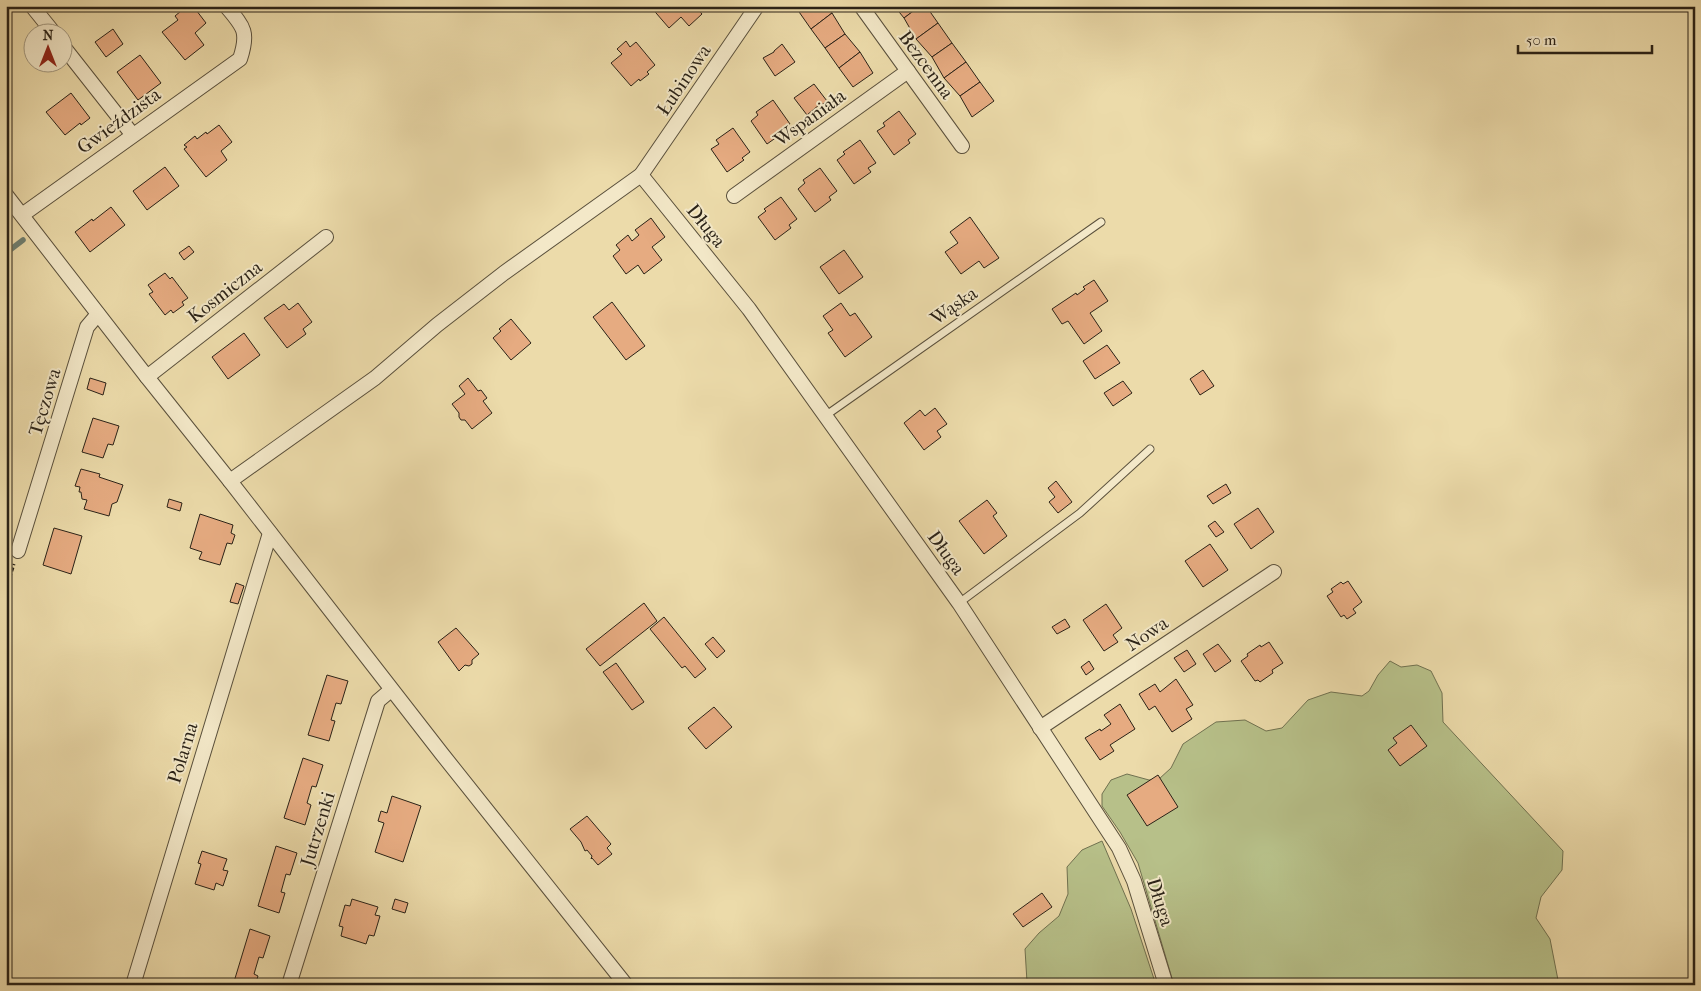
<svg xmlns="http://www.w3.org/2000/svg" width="1701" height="991" viewBox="0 0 1701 991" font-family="'IM FELL French Canon',serif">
  <rect width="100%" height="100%" fill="#ecdbaa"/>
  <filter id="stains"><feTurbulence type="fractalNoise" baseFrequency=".004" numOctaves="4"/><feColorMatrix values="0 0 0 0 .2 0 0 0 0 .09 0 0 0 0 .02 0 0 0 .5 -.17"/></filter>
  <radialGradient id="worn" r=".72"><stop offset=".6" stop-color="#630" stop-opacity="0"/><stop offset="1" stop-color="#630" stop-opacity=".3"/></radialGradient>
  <g fill="#b7c089" stroke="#707150">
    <path d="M1390,661L1401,667L1417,665L1431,671L1442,693L1443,722L1563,851L1562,870L1541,897L1536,918L1550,939L1558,980V985H1174L1138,863L1120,832L1102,806V794L1111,780L1127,774L1149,780L1159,779L1171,768L1183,744L1216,722L1245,720L1266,731L1282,728L1308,700L1331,692L1362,696L1369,691L1378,675Z"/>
    <path d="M1102,841L1131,909L1156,985H1029L1027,982L1025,949L1039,933L1059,916L1068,894L1067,867L1082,850Z"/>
  </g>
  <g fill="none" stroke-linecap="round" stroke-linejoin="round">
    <path stroke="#6d7e70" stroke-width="5.5" d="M6,253L23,240"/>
  </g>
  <g fill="#e6ab81" stroke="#2a2217">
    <path d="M187,6H193L206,23L195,33L204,45L185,60L162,32L178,20L175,16Z"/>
    <path d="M650,6H695L702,14L689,26L681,17L669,28Z"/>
    <path d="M801,6H828L832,13L811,29L797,9Z"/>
    <path d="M893,6H920L904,18L895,7Z"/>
    <path d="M920,6H926L938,23L916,39L904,18Z"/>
    <path d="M832,13L845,34L825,48L811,29Z"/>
    <path d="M938,23L952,43L932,57L916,39Z"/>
    <path d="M113,29L123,44L106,57L95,42Z"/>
    <path d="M845,34L860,52L839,68L825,48Z"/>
    <path d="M626,41L630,47L636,42L655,65L647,72L649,74L640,81L639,79L631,86L611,63L622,54L617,49Z"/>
    <path d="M952,43L966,62L944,78L932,57Z"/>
    <path d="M782,44L795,62L775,76L763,58L774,52V51Z"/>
    <path d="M860,52L873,73L853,87L839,68Z"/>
    <path d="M140,55L161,83L138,100L117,72Z"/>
    <path d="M966,62L980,82L960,96L944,78Z"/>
    <path d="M980,82L994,101L972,117L960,96Z"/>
    <path d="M814,84L827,101L820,106L819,105L807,115L794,98Z"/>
    <path d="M71,93L90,118L81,125L80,123L65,135L46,112Z"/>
    <path d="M773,100L790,124L782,129L784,132L767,144L751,121L758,115L756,112Z"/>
    <path d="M899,111L916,134L908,140L910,143L894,155L877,131L885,126L883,123Z"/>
    <path d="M219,125L232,142L221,151L227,160L206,177L184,149L187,147L184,145L195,136L197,139L206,132L207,134Z"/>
    <path d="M733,128L750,152L742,158L744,160L727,172L711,149L719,144L716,140Z"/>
    <path d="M860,140L876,163L868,168L871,172L854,184L837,160L845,154L843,152Z"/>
    <path d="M165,167L179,186L147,210L133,191Z"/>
    <path d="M820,168L837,191L829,197L831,200L815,212L798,189L805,183L803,180Z"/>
    <path d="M781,197L797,219L789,225L791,228L775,240L758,217L766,211L764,209Z"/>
    <path d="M111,207L125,225L90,252L75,232L92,219L93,221Z"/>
    <path d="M970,217L999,258L984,268L979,261L961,274L945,252L958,243L950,232Z"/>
    <path d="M651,218L665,237L652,247L662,260L644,274L638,265L626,274L613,256L620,250L616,245L628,235L632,241L639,235L635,230Z"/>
    <path d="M189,246L194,252L184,260L179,253Z"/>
    <path d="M844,250L863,277L839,294L820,267Z"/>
    <path d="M165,273L170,279L172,277L188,298L182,302L184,305L173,313L171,310L165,315L149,294L153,292L148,285Z"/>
    <path d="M1094,280L1108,301L1090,313L1102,331L1084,344L1068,321L1062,324L1052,309L1076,293L1077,295L1085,289L1083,287Z"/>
    <path d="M612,302L645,346L626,360L593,317Z"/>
    <path d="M298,303L312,322L303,329L306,334L287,348L264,318L284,304L289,310Z"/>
    <path d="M841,303L850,316L855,313L872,337L845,357L828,333L833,330L823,316Z"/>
    <path d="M511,319L531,343L511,360L493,338L501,331L499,329Z"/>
    <path d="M244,333L260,355L228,379L212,357Z"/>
    <path d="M1107,345L1120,363L1095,379L1083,361Z"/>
    <path d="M1203,370L1214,386L1200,395L1190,379Z"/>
    <path d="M90,378L106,383L103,395L87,389Z"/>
    <path d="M468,378L478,391L481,390L487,398L483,401L492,413L472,429L465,420H461L459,417V413L452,404L465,394L459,386Z"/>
    <path d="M1123,381L1132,393L1113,406L1104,393Z"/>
    <path d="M935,408L947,424L937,431L941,437L924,450L904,423L920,410L925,416Z"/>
    <path d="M93,418L119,426L113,445L108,444L103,458L82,452Z"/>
    <path d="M81,469L100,474L99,477L123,485L117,502L112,504L109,516L84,509L87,500L82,499L81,492H79L80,487L75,486Z"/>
    <path d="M1056,481L1072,502L1058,513L1049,502L1055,497L1048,488Z"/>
    <path d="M1226,484L1231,493L1213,504L1207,496Z"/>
    <path d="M169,499L182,503L180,511L167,507Z"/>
    <path d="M987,500L997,513L993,516L1007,536L984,554L959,521Z"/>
    <path d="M1258,508L1274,532L1251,549L1234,524Z"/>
    <path d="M200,514L233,525L231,533L235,535L232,544L227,543L220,565L199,559L202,552L190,548Z"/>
    <path d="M1215,521L1224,532L1216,537L1208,526Z"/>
    <path d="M54,528L82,536L71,574L43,565Z"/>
    <path d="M1210,544L1228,570L1203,587L1185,561Z"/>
    <path d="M1348,581L1362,602L1353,609L1356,613L1347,619L1344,615L1341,617L1327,596L1333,592L1331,589L1341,582L1343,584Z"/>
    <path d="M236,583L244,586L238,604L230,602Z"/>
    <path d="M644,603L657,621L600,666L586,649Z"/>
    <path d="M1106,604L1122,628L1113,635L1118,642L1104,651L1083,620Z"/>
    <path d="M664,617L706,669L695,678L685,666L682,668L650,629Z"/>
    <path d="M1065,619L1070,627L1057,634L1052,627Z"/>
    <path d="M456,628L479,654L472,660V664L469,666L465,665L459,671L438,642Z"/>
    <path d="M713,637L725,651L717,658L705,644Z"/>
    <path d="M1269,642L1283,663L1272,670L1273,673L1260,682L1258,680L1255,681L1241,661L1248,656L1247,654L1260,645L1261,647Z"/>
    <path d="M1218,644L1231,661L1215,672L1203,654Z"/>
    <path d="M1187,650L1196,664L1184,672L1174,658Z"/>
    <path d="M1089,661L1094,669L1086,675L1081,667Z"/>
    <path d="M616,663L644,702L632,710L603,672Z"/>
    <path d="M327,675L348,681L341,704L336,703L331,720L335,721L329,741L308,735Z"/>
    <path d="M1176,679L1193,705L1186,709L1192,719L1172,732L1155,706L1149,710L1139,694L1155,684L1160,692Z"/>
    <path d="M1120,704L1135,729L1110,745L1114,751L1100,760L1085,738L1100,729L1101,731L1111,724L1104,715Z"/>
    <path d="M714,707L732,727L706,749L688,728Z"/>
    <path d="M1411,725L1427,746L1400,766L1388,750L1397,743L1393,738Z"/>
    <path d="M303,758L323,765L316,787L312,786L307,803L311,805L305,825L284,818Z"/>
    <path d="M1158,775L1178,807L1147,826L1127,795Z"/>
    <path d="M392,796L421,806L403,862L375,852L384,823L378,821L381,811L387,813Z"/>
    <path d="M587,816L611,844L607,848L612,854L598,865L592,858L591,859L592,856L587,850L585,851L581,842L570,829Z"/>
    <path d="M276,846L297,853L290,875L286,874L281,892L285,893L279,913L258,906Z"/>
    <path d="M202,851L227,859L223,870L228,871L223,886L216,883L214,890L195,884L201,864L198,863Z"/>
    <path d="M1042,893L1052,907L1023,927L1013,914Z"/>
    <path d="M352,899L378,907L375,915L380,916L374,936L369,935L366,944L341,936L343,927L339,926L345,905L350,906Z"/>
    <path d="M395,899L408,903L405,913L392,909Z"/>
    <path d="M250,929L270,936L263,958L259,957L254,974L258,976L255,985H233Z"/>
  </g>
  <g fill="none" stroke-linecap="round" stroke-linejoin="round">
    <defs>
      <g id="service">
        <path d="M825,416L1101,222"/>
        <path d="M959,603L1080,513L1150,449"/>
      </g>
      <g id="minor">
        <path d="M32,6L53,32"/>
        <path d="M861,6L962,146"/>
        <path d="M62,45L132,134"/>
        <path d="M641,175L749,309L959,603L1119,848L1134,881L1166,985"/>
        <path d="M6,195L147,377L230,481L442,754L626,985"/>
        <path d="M734,196L908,71"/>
        <path d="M22,215L240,59C249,32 244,27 226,6"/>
        <path d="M147,377L326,237"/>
        <path d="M230,481L375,378L437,325L504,273L641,175L757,6"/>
        <path d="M18,551L87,327L98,314"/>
        <path d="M1040,728L1274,572"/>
        <path d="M133,985L270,533"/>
        <path d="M289,985L378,701L391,690"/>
      </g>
    </defs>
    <use href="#service" stroke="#5a503c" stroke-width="9"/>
    <use href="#minor" stroke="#5a503c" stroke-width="16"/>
    <path stroke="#2a2217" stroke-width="3" stroke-dasharray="4 2.5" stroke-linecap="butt" d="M6,590L14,564"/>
    <use href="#service" stroke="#f3e8c8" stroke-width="7"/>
    <use href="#minor" stroke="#f3e8c8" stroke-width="14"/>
  </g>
  <g text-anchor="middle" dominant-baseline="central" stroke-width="4" stroke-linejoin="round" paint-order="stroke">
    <g font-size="19" fill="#2a2217" stroke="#f3e8c8">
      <text transform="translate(926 65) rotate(54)">Bezcenna</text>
      <text transform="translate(684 80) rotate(-56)">Łubinowa</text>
      <text transform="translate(810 118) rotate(-36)">Wspaniała</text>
      <text transform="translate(119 121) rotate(-36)">Gwieździsta</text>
      <text transform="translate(706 226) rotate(51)">Długa</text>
      <text transform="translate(225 292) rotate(-38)">Kosmiczna</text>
      <text transform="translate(954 306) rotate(-35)">Wąska</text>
      <text transform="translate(45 402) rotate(-73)">Tęczowa</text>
      <text transform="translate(946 553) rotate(54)">Długa</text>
      <text transform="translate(1147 634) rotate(-34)">Nowa</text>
      <text transform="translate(183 753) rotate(-73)">Polarna</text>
      <text transform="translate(318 829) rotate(-73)">Jutrzenki</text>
      <text transform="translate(1160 902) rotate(72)">Długa</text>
    </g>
  </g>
  <rect width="1701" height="991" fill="none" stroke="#ecdbaa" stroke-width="25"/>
  <rect x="8" y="8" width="1686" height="976" fill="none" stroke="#2a2217" stroke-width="2.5"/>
  <rect x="12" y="12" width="1676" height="966" fill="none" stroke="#2a2217"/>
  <g transform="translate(48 48)"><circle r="24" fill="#f3e8c8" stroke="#a39981"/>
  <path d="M0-4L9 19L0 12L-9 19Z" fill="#8f2418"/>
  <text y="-8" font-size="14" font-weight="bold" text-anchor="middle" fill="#2a2217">N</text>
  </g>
  <path d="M1518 45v8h134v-8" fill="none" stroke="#2a2217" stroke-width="2.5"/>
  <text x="1526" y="45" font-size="15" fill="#2a2217" stroke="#f3e8c8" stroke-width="4" paint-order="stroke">50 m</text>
  <rect width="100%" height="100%" filter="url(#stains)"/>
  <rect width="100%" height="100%" fill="url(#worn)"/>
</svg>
